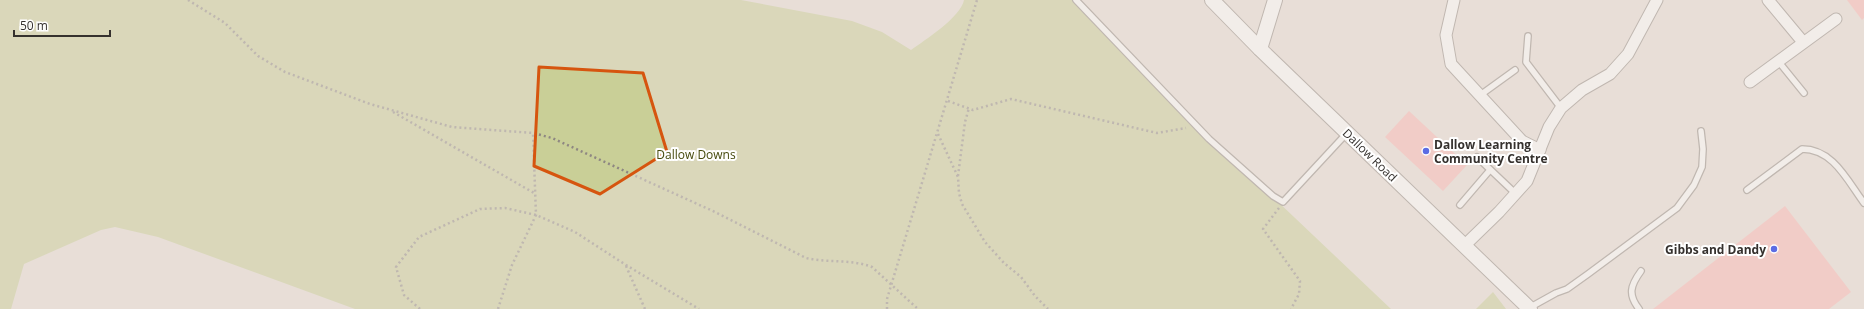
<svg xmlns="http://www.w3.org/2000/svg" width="1864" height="309" viewBox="0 0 1864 309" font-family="'Open Sans',sans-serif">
  <rect width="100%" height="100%" fill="#e8ded7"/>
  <g fill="#c9cf97">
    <path d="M0,0H741L852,21L882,32L911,50C925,40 961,17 964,0H1075L1180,109L1391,309H355L158,237L115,227L101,230L24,264L11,309H0Z"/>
    <path d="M1493,292L1506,309H1476Z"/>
  </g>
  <g fill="#fdb7b4">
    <path d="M1847,0H1864V18L1862,20Z"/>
    <path d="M1409,111L1467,165L1443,191L1385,137Z"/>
    <path d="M1785,206L1851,292L1829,309H1653Z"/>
  </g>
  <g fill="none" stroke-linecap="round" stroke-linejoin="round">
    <defs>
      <g id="service">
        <path d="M1076,0L1209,139L1273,196L1283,202L1347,133"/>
        <path d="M1528,36L1526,62L1561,108"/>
        <path d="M1778,61L1804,93"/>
        <path d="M1479,96L1515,70"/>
        <path d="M1477,157L1516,194"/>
        <path d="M1747,190L1802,149C1833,149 1847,180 1864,203"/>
        <path d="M1460,205L1490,170"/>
        <path d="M1529,308L1556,293L1567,289L1588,274L1677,208L1694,185L1702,167L1703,149L1701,131"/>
        <path d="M1639,309C1628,295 1630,286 1641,271"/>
      </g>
      <g id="minor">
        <path d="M1454,0L1446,35L1451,64L1522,141L1540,150"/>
        <path d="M1768,0L1803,42"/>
        <path d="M1750,82L1836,19"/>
        <path d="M1464,246L1499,212L1527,181L1549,127L1561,108L1582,90L1610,74L1628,54L1657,0"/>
      </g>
      <g id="tertiary">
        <path d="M1212,0L1260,49L1530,309"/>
        <path d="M1260,49L1275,0"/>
      </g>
    </defs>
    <use href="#service" stroke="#918882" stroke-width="8"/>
    <use href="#minor" stroke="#918882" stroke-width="13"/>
    <use href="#tertiary" stroke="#918882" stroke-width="16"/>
    <g stroke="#8e8782" stroke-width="2.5" stroke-dasharray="2 3" stroke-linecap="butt">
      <path d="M188,0L225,23L258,56L285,72L370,104L452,127L533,133L552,138L715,212L806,258C828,263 852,259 872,267L918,309"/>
      <path d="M948,101L973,110L1011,99L1157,133L1186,128"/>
      <path d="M393,112L534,193"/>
      <path d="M938,134L958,177L959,193L962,204L985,242L1004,263L1021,277L1035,296L1048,309"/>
      <path d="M958,176L965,122L969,108"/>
      <path d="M1279,208L1263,229L1300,281L1299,294L1291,309"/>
      <path d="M626,266L645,309"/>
      <path d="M420,309L404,295L396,267L419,237L480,209L505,208L536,215L575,232L626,265L699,309"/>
      <path d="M498,309L512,265L536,215L533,133"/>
      <path d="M887,309V299L977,0"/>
    </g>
    <use href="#service" stroke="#fff" stroke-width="5.5"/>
    <use href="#minor" stroke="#fff" stroke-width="11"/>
    <use href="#tertiary" stroke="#fff" stroke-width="14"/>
  </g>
  <path d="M0 0H1864V309H0ZM539,67L643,73L667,152L600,194L534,166Z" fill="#e8ded7" fill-opacity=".55" fill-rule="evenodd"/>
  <path fill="none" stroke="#d6550f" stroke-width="3" stroke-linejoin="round" d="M539,67L643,73L667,152L600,194L534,166Z"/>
  <g fill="#5c6ce4" stroke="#fff" stroke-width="1.5">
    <circle cx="1426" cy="151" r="4"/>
    <circle cx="1774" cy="249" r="4"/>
  </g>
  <g text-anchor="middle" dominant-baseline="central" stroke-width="4" stroke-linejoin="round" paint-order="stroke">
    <g font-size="12" font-weight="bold" fill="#35312e" stroke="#fff" text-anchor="start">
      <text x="1434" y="144">Dallow Learning<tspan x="1434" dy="14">Community Centre</tspan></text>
      <text x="1766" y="249" text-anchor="end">Gibbs and Dandy</text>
    </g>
    <g font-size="12" fill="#464a0d" stroke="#fff">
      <text x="696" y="154">Dallow Downs</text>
    </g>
    <g font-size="12" fill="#35312e" stroke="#fff">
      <text transform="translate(1370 155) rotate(44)">Dallow Road</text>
    </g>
  </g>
  <path d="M14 30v6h96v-6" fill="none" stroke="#35312e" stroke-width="2"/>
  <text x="20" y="30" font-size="12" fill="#35312e" stroke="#ffffff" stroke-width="3" paint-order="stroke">50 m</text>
</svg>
